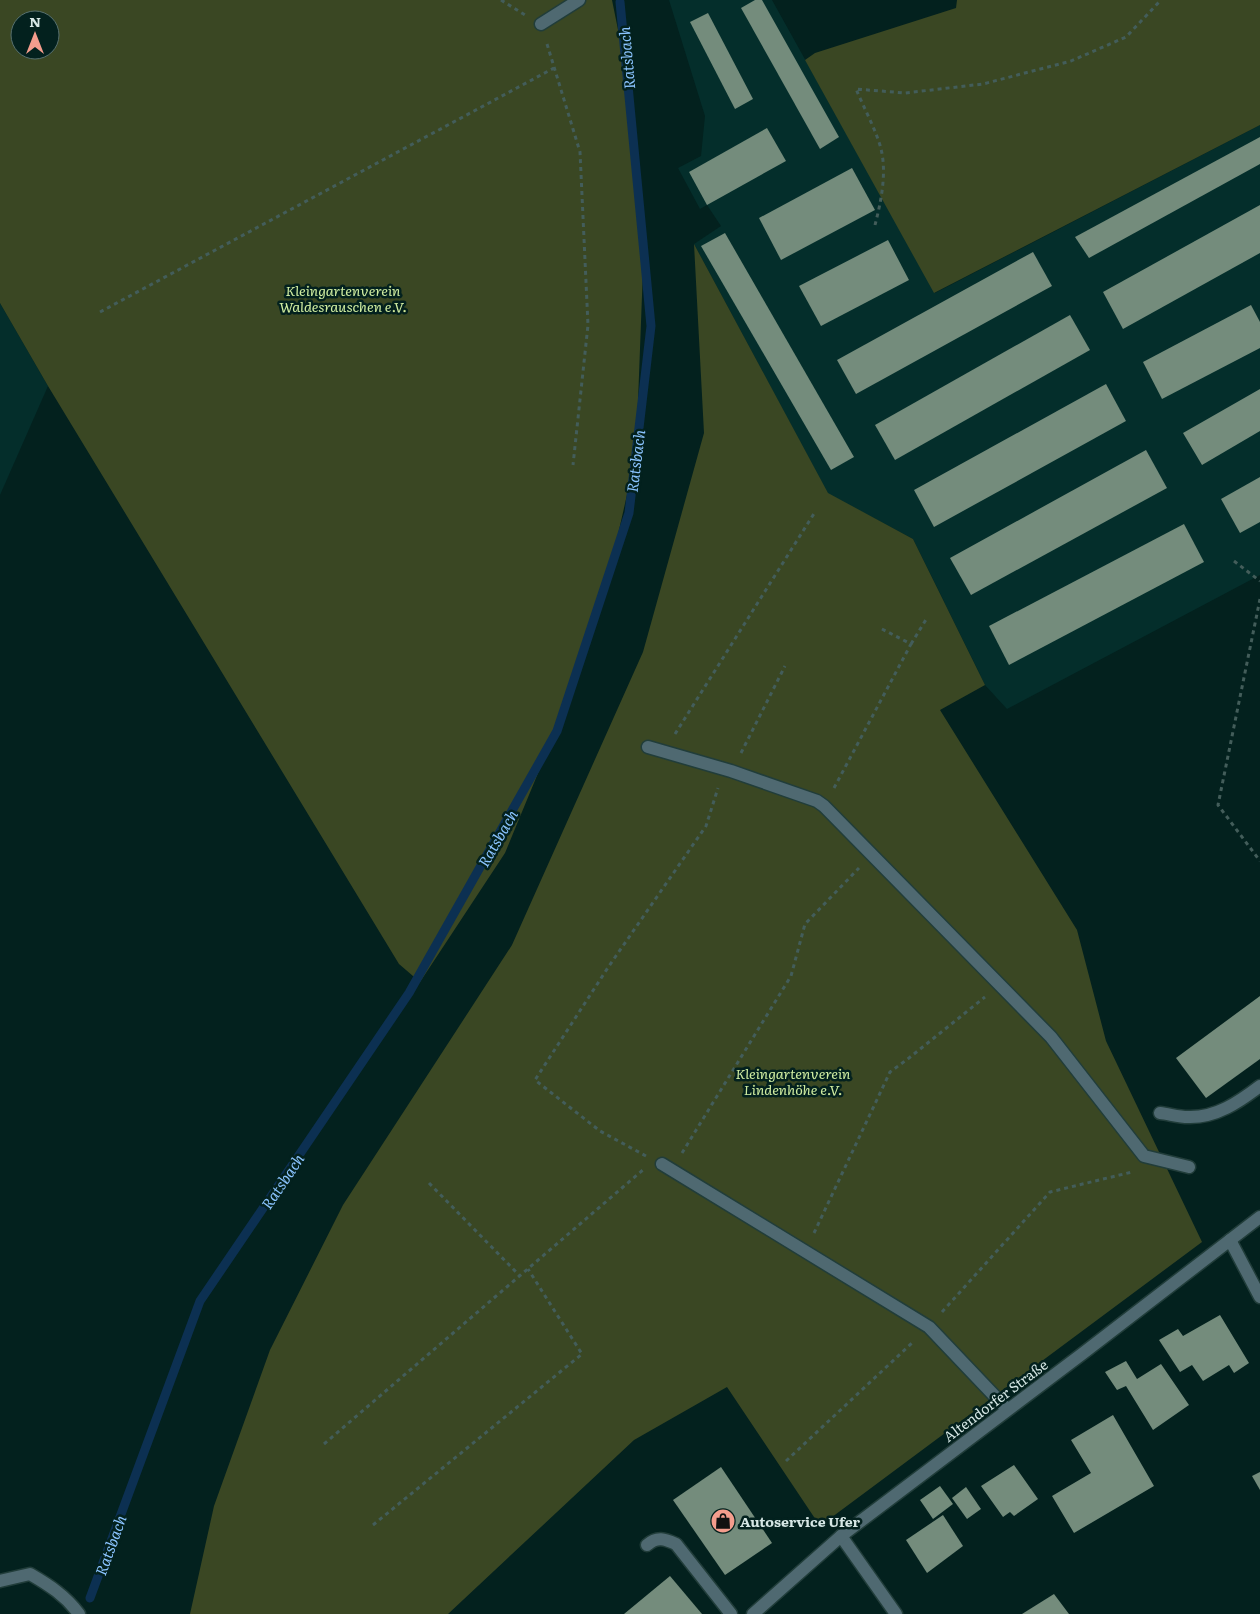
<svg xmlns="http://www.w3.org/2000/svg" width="1260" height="1614" viewBox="0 0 1260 1614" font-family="Literata,serif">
  <rect width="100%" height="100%" fill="#03211e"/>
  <g fill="#042e2b">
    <path d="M669,0H772L935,293L1260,125V575L1007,709L985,685L913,539L828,494L694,244L721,226L707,205L700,209L678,168L701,156L705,116Z"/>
    <path d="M0,303L48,386L0,495Z"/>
  </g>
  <g fill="#3a4723" fill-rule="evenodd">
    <path d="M0,0H612L629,84L643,269L636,455L607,583L567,703L505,853L420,982L399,964L48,386L0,303ZM20,20H50V50H20Z"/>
    <path d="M957,0H1260V125L934,293L805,60L815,53L956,8Z"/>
    <path d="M694,244L828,493L913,539L985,685L940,710L1077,930L1106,1041L1202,1242L820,1526L727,1387L634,1440L448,1614H190L214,1506L270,1350L343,1205L512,945L643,652L704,433Z"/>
  </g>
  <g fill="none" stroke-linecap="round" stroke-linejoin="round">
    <path stroke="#0c3052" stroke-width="9" d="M90,1598L200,1301L409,993L557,731L629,513L651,326L620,2"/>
  </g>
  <g fill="#748c7c">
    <path d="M755,0H762L839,137L820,149L741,8Z"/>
    <path d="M708,13L753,99L735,109L690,22Z"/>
    <path d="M767,128L786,161L707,205L689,172Z"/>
    <path d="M1260,137V164L1089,258L1075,237Z"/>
    <path d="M852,168L875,210L781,260L759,218Z"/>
    <path d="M1260,205V253L1123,329L1103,292Z"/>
    <path d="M725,233L854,457L831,470L701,246Z"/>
    <path d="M888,240L909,280L821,326L799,286Z"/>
    <path d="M1033,252L1052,286L856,394L837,360Z"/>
    <path d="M1251,305L1260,322V348L1162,399L1143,362Z"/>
    <path d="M1070,315L1090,350L895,460L875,425Z"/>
    <path d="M1106,384L1126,421L934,527L914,490Z"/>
    <path d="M1260,389V431L1202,465L1183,433Z"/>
    <path d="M1146,450L1167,488L971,595L950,558Z"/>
    <path d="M1260,477V522L1240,533L1221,499Z"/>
    <path d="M1184,524L1204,562L1009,665L989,626Z"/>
    <path d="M1260,996V1059L1206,1098L1176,1058Z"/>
    <path d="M1220,1315L1249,1363L1234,1373L1229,1365L1203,1381L1192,1365L1180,1372L1159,1340L1178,1329L1183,1336Z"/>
    <path d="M1126,1361L1137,1379L1161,1364L1189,1405L1153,1430L1126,1386L1117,1390L1105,1372Z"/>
    <path d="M1113,1415L1154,1486L1074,1533L1052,1496L1091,1473L1071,1440Z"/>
    <path d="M1014,1465L1038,1499L1014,1516L1010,1512L1003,1517L981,1486Z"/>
    <path d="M721,1467L772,1543L725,1575L673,1500Z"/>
    <path d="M1260,1472V1490L1252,1476Z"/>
    <path d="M940,1486L953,1504L933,1519L920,1500Z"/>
    <path d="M966,1487L981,1509L967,1519L952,1498Z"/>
    <path d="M943,1515L963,1546L927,1573L906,1540Z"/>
    <path d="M670,1576L702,1614H624Z"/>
    <path d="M1054,1594L1069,1614H1022Z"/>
  </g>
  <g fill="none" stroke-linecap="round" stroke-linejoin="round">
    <defs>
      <g id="minor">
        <path d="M541,24L579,0"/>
        <path d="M648,747L731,771L817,801L824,806L1051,1037L1144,1156L1189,1167"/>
        <path d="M1160,1113C1169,1114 1179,1117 1188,1117C1216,1118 1239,1102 1260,1086"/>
        <path d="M662,1164L929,1327L1007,1409"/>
        <path d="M1230,1240L1260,1297"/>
        <path d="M841,1536L896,1614"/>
        <path d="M647,1545C657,1536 665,1539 676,1544L731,1614"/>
        <path d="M0,1581L30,1574C49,1585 66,1596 79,1614"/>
        <path d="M753,1614L841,1536L1082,1354L1260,1217"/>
      </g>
    </defs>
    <use href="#minor" stroke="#213d3a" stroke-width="15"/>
    <g stroke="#435d5a" stroke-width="3" stroke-dasharray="4 4" stroke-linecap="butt">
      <path d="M501,0L525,15"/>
      <path d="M547,44L580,152L588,325L573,465"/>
      <path d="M875,225C881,202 887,173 881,149C877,132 863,106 856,89L905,93L983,84L1071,61L1126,37L1161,0"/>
      <path d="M100,312L554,68"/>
      <path d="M1234,561L1260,581"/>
      <path d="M1260,599L1218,805L1260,861"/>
      <path d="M911,644L927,618"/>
      <path d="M675,734L815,512"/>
      <path d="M741,753L785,666"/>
      <path d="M834,788L911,644L880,628"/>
      <path d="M682,1153L791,976L805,924L859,868"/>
      <path d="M646,1156L600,1131L535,1080L609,966L706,826L718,788"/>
      <path d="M429,1183L520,1276"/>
      <path d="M814,1233L890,1072L909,1058L985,997"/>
      <path d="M942,1312L1050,1192L1132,1172"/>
      <path d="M324,1444L644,1169"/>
      <path d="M786,1461L913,1342"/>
      <path d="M373,1525L582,1354L528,1269"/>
    </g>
    <use href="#minor" stroke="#4f6971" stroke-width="12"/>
  </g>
  <defs>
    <symbol id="shop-disc" viewBox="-11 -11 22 22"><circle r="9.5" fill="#f49d8d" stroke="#03211e"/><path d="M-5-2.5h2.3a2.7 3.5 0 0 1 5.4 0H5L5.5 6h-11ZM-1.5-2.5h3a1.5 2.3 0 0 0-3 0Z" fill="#111"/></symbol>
  </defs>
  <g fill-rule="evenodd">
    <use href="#shop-disc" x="709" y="1507" width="28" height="28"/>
  </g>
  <g text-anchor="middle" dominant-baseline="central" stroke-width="5" stroke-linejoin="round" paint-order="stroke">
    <g font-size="14" font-style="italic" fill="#d0eda1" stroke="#03211e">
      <text x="343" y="290">Kleingartenverein<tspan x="343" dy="16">Waldesrauschen e.V.</tspan></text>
      <text x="793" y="1073">Kleingartenverein<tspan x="793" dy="16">Lindenhöhe e.V.</tspan></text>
    </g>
    <g font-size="14" fill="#d6e7e5" stroke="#03211e">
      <text transform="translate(995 1400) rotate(-37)">Altendorfer Straße</text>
    </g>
    <g font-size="14" font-weight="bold" fill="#d6e7e5" stroke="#03211e" text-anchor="start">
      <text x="740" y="1521">Autoservice Ufer</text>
    </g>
    <g font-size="15" font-style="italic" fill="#8bc4ff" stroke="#03211e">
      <text transform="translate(626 58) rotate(-95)">Ratsbach</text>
      <text transform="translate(635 461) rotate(-83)">Ratsbach</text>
      <text transform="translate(497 838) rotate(-60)">Ratsbach</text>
      <text transform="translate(282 1181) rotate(-56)">Ratsbach</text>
      <text transform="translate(110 1545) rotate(-70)">Ratsbach</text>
    </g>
  </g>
  <g transform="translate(35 35)"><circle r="24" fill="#03211e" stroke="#57706e"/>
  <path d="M0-4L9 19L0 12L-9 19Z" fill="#f49d8d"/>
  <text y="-8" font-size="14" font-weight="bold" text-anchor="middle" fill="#d6e7e5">N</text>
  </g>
</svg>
